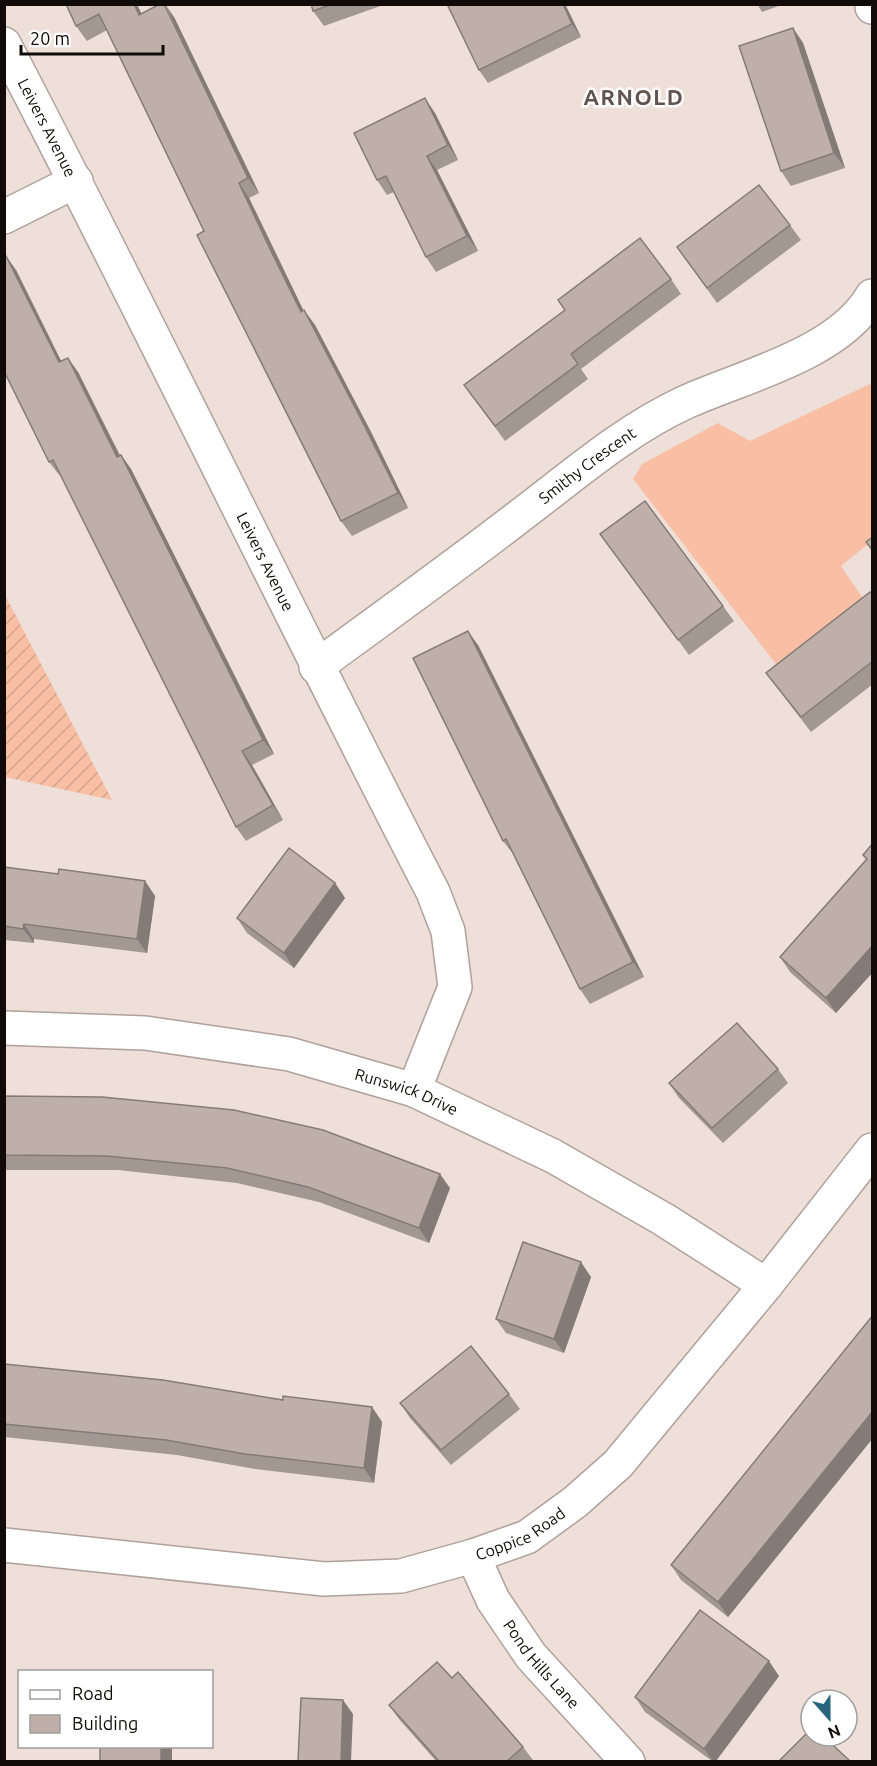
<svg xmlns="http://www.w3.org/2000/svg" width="877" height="1766" viewBox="0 0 877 1766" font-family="Ubuntu,sans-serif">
  <defs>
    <pattern id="garden-furrows" width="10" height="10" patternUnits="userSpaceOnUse" patternTransform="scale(1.5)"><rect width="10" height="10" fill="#f9bfa5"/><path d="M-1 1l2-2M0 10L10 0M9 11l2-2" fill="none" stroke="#d4a38d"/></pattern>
  </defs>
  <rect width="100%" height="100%" fill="#eedfd9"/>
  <path fill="#f9bfa5" d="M872,383V541L841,566L866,603L779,668L633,479L642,464L718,423L750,441Z"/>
  <path fill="url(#garden-furrows)" d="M5,595L112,800L5,777Z"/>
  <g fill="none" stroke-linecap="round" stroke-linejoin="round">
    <defs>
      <g id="minor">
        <path d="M872,4V7"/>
        <path id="s1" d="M4,44C151,325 287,611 433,892L448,931L455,987L414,1090"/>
        <path d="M4,217L76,181"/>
        <path id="s2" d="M316,667C385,616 454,567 521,515C574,475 625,430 686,402C744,376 838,354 872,296"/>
        <path id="s3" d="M4,1028L145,1033L289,1054L414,1090L553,1156L663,1219L766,1285"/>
        <path id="s4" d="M473,1556L493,1600L531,1656L628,1762"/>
      </g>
      <g id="tertiary">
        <path id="s5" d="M4,1545L324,1579L401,1576L473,1556L527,1537L575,1502L618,1464L766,1285L872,1150"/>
      </g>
    </defs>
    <use href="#minor" stroke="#afa19b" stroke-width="36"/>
    <use href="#tertiary" stroke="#afa19b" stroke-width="36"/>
    <use href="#minor" stroke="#fff" stroke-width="33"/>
    <use href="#tertiary" stroke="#fff" stroke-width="33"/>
  </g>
  <g fill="#a39791">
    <path d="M66,4L174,17L259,193L249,198L281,264L303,310L315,325L371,432L408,508L352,536L341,521L204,231L107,30L87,41L76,26Z"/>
    <path d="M311,4H386L324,26L313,11Z"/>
    <path d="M565,4L581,37L488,83L479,70Z"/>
    <path d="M757,4H784L762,12Z"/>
    <path d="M793,28L803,43L845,168L791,186L781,171Z"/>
    <path d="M435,113L458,160L437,170L478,251L436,272L426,257L394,192L387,195L377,180Z"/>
    <path d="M790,225L801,240L717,303L677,247Z"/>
    <path d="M16,270L61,361L78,372L120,455H121L131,469L274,754L252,765L283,820L246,841L236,827L61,475L60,476L49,462Z"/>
    <path d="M671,279L681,294L581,369L588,379L505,441L464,385Z"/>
    <path d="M600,534L723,606L734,621L689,655Z"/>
    <path d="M873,595V684L811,732L766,673Z"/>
    <path d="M478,645L644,977L590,1004L580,989L514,855L503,841Z"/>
    <path d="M873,843V972L836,1013L790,972L780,957L866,859L863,855Z"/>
    <path d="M4,867L58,874L145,881L155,896L147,953L34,939V943L4,940Z"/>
    <path d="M335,883L345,898L294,968L247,933L237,918Z"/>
    <path d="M778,1069L788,1083L723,1143L679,1098L669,1083Z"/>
    <path d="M4,1096L450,1188L429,1243L319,1202L237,1183L118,1170H4Z"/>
    <path d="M591,1277L564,1353L506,1333L496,1319Z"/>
    <path d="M873,1315V1438L728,1617L681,1580L671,1565Z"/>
    <path d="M4,1364L283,1400L372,1407L382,1422L374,1483L255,1469L177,1455L4,1437Z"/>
    <path d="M509,1394L520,1409L451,1465L410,1418L400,1403Z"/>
    <path d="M779,1676L716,1761H712L645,1712L635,1697Z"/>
    <path d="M452,1678L523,1747L533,1760L531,1761H436L399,1719L389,1705Z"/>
  </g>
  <g fill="#857b76">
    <path d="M134,4H137L149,30L139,15Z"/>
    <path d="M165,4L174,17L259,193L248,178Z"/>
    <path d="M563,4H565L581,37L572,24Z"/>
    <path d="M793,28L803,43L845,168L834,153Z"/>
    <path d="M425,98L435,113L458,160L448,145Z"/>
    <path d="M427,156L437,170L478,251L467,236Z"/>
    <path d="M239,183L249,198L311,326L301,312Z"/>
    <path d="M6,256L16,270L69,377L59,362Z"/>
    <path d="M304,310L315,325L371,432L408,508L398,493Z"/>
    <path d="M68,358L78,372L127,471L117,457Z"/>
    <path d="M121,455L131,469L274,754L263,740Z"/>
    <path d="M468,631L478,645L644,977L633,962Z"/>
    <path d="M242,751L252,765L283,820L273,805Z"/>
    <path d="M145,881L155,896L147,953L137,939Z"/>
    <path d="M335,883L345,898L294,968L284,953Z"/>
    <path d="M24,924L34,939V943L23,929Z"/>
    <path d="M873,945V972L836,1013L826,998Z"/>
    <path d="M440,1174L450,1188L429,1243L419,1228Z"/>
    <path d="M581,1262L591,1277L564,1353L554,1339Z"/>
    <path d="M372,1407L382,1422L374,1483L364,1468Z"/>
    <path d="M873,1411V1438L728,1617L718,1602Z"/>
    <path d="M769,1661L779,1676L716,1761H713L704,1749Z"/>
    <path d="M343,1700L353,1714L351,1761H341Z"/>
    <rect x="161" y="1746" width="11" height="15"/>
  </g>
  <g fill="#beb0a9" stroke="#857b76" stroke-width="1.5">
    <path d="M66,4H134L139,15L160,4H164L248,178L239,183L270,249L301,312L304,310L360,417L398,493L341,521L197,235L204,231L99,14L76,26Z"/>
    <path d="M311,4H333L313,11Z"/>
    <path d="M447,4H563L572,24L479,70Z"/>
    <path d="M793,28L834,153L781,171L739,46Z"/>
    <path d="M425,98L448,145L427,156L467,236L426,257L386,176L377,180L354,133Z"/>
    <path d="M759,185L790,225L707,288L677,247Z"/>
    <path d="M640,238L671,279L571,354L578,364L495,426L464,385L565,310L558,300Z"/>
    <path d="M4,256H6L59,362L68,358L117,457L121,455L263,740L242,751L273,805L236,827L53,460L49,462L4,371Z"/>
    <path d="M645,501L723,606L678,640L600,534Z"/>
    <path d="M873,537V551L866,542Z"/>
    <path d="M870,592L873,595V661L801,717L766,673Z"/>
    <path d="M468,631L633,962L580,989L506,839L503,841L413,658Z"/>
    <path d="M873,843V945L826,998L780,957L867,859L863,855Z"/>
    <path d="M289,848L335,883L284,953L237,918Z"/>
    <path d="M4,867L58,874L59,869L145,881L137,939L24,924L23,929L4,926Z"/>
    <path d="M737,1023L778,1069L712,1128L669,1083Z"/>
    <path d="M4,1096L102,1097L234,1110L323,1130L440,1174L419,1228L308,1187L227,1168L107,1156L4,1155Z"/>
    <path d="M523,1242L581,1262L554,1339L496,1319Z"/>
    <path d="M873,1315V1411L718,1602L671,1565Z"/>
    <path d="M471,1346L509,1394L441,1450L400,1403Z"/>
    <path d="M4,1364L163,1380L283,1400V1396L372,1407L364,1468L245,1454L166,1440L4,1424Z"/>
    <path d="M700,1610L769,1661L704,1749L635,1697Z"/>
    <path d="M437,1662L452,1678L458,1672L523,1747L507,1761H439L389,1705Z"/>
    <path d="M301,1698L343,1700L341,1761H298Z"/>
    <path d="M811,1729V1736H823L850,1761H779Z"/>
    <rect x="100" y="1746" width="61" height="15"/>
  </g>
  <g text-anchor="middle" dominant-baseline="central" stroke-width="5" stroke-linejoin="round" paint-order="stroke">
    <g font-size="16" fill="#100b09" stroke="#fff">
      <text stroke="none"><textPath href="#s1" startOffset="94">Leivers Avenue</textPath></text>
      <text stroke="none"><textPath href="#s2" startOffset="338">Smithy Crescent</textPath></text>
      <text stroke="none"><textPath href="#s1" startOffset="580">Leivers Avenue</textPath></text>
      <text stroke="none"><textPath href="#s3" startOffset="410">Runswick Drive</textPath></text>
      <text stroke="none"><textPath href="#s5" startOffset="526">Coppice Road</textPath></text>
      <text stroke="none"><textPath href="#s4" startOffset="129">Pond Hills Lane</textPath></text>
    </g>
    <g font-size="22" font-weight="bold" letter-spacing="1.5" fill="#61544f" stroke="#fff">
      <text x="634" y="96">ARNOLD</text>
    </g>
  </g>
  <rect width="877" height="1766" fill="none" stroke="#100b09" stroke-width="12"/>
  <rect x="18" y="1670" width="195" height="78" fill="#ffffff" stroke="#9f9d9d" stroke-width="1.5"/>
  <rect x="30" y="1690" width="30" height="9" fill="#ffffff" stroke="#9f9d9d" stroke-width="1.5"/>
  <text x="72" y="1700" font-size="18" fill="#100b09">Road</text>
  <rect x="30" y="1715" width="30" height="18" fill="#beb0a9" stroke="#9f9d9d" stroke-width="1.5"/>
  <text x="72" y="1730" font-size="18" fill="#100b09">Building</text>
  <g transform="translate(829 1718) rotate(159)"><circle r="28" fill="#ffffff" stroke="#9f9d9d" stroke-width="1.5"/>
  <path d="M0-4.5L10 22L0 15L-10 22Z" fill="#27657c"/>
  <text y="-9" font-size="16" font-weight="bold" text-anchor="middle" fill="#100b09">N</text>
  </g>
  <path d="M21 45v9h142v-9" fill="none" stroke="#100b09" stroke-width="3"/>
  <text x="30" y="45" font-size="18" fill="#100b09" stroke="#ffffff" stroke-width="4.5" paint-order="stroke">20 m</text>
</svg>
